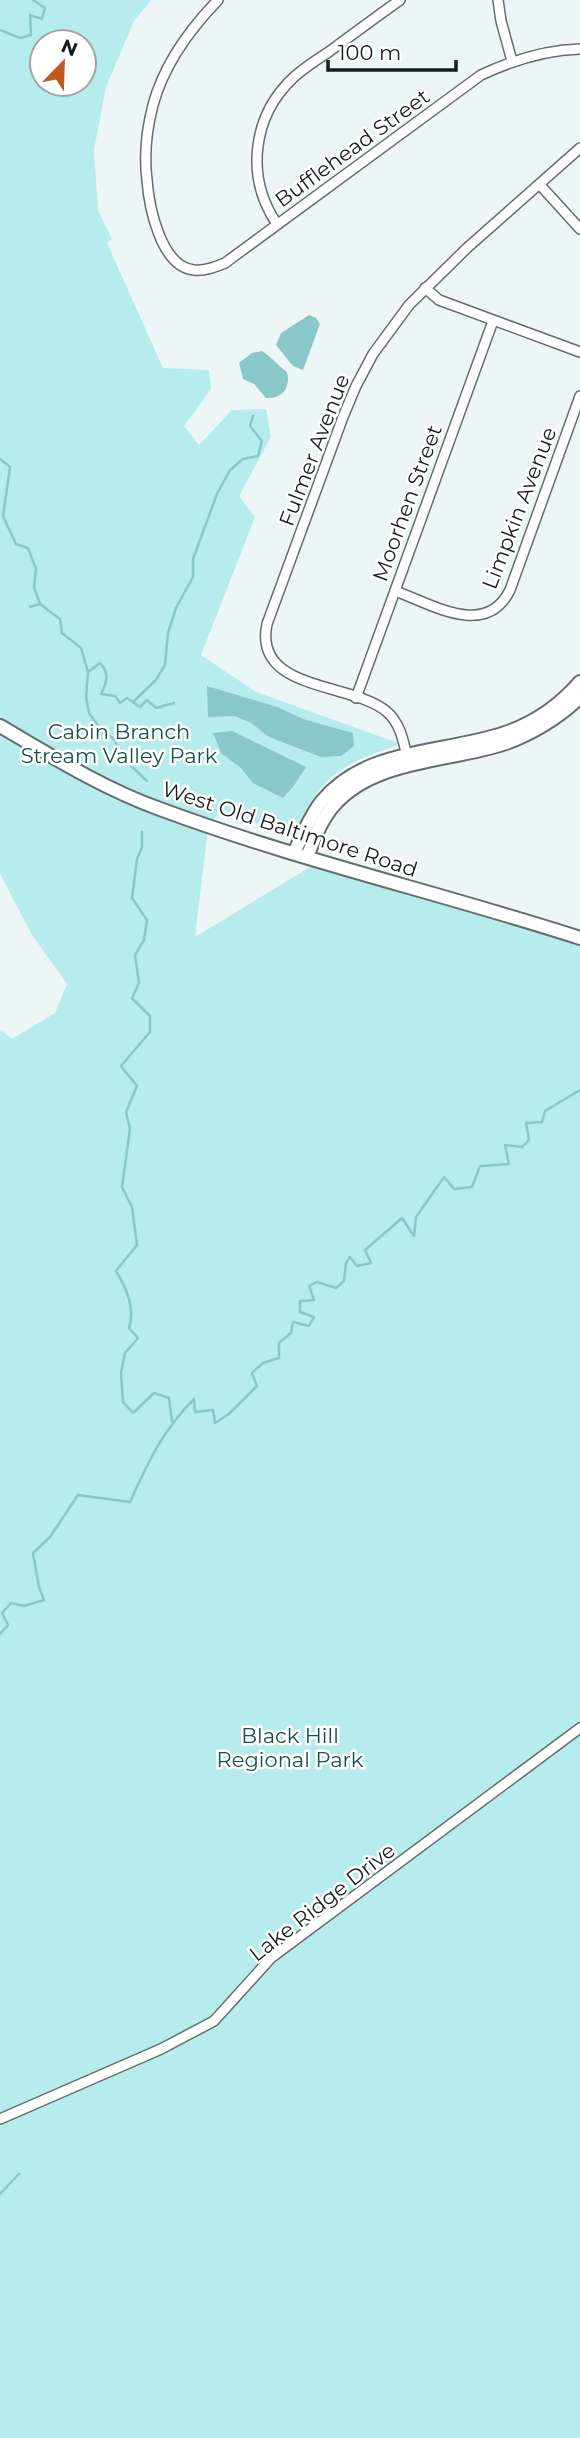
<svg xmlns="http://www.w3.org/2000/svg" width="580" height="2438" viewBox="0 0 580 2438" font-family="Montserrat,sans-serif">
  <rect width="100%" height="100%" fill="#ecf6f6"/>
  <path fill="#b7eced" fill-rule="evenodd" d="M0,0H151L134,21L106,87L94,150L98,210L112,239L107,243L163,368L209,370L211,389L184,426L199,445L232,410L266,409L271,437L239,496L255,517L201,655L256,692L401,744C338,765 320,777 292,838L221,809L208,828L195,937L315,864L580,935V2438H0V1032L2,1031L12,1039L55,1013L67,984L32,935L0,874ZM42,42H84V84H42Z"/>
  <g fill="#89c8c9">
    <path d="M309,315L316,318L320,324L303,370L293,366L276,345L281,333Z"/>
    <path d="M262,351C272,357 278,366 287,372C291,388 282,399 266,398L254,384L243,379L239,363L252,353Z"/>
    <path d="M207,686L277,707L306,720L353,733L354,746L341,756L321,757L269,737L251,723L235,716L208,717Z"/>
    <path d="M232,731L306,767L293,787L283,798L253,783L241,768L221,753L213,733Z"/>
  </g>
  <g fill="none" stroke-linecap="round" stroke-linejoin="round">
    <g stroke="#89c8c9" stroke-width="2.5">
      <path d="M0,30L20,38L31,35L30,15L42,19L45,8L33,0"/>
      <path d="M0,459L10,467L3,516L16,544L28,548L36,569L34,587L40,604L60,619L62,633L81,648L88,672L86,697L89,713L104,734L113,738L125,760L147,781"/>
      <path d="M30,607L40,604"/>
      <path d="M88,672L100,663C110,674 107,682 101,694L115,696L120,703L127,698L140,707L147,700L156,708L174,703"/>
      <path d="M133,702L156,680L165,665L168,633L176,608L193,577V559L217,494L230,470L243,459L258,456L262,441L250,426L253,416"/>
      <path d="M142,832V847L137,859L132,898L147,920L144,940L135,955L139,983L132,998L150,1016V1032L121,1066L137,1086L126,1112L130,1129L122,1187L132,1207L137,1245L116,1271C126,1287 135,1309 129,1328L138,1338L125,1353L121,1373L123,1402L133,1413L154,1393L169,1398L172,1421"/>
      <path d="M0,1634L8,1625L2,1613L11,1603L24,1606L44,1600L39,1587L33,1553L50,1537L78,1495L130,1502C149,1461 162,1431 194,1399L195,1412L213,1410L215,1423L229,1414L257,1386L252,1373L263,1363L279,1358V1343L291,1333L293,1322L309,1326L314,1317L300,1312V1301L314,1300L309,1286L317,1282L336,1288L344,1281L346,1263L350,1257L357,1266L371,1263L365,1250L402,1218L414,1236L416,1217L444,1177L454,1189L472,1187L480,1166L509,1164L505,1145L522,1147L529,1140L526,1123L542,1122L545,1111L580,1090"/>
      <path d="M0,2194L19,2174"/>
    </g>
    <defs>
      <g id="street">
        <path d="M218,0C189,30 164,64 153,105C147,128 144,156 147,180C149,207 161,267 194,270C205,271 215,267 225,263L481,75C513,60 544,50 580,49"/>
        <path d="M498,0L501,21L512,61"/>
        <path d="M540,185L580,229"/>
        <path d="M277,224C245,177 252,116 294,77C305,67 318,59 330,51C353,34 376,17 400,0"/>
        <path d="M425,288L439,300L580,352"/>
        <path d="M395,591C432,604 486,639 510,590L580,396"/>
        <path d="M356,698L493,321"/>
        <path d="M408,761C404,744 401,723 386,711C350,682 253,691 267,624L343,417L356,386L373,354L409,305L467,248L580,148"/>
        <path d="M0,2119L161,2049L214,2021L271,1958L580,1728"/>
      </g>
      <g id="secondary">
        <path d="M0,726C51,756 104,789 160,809C297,860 441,893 580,938"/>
        <path d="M294,853C302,836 310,816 322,801C367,747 444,754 505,733C535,723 560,705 580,682"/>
        <path d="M307,857C314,839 321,820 334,805C375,759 448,762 503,744C530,735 560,717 580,697"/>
      </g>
    </defs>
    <use href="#street" stroke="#656e6e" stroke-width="12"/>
    <use href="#secondary" stroke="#656e6e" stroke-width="16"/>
    <use href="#street" stroke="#fff" stroke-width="9"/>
    <use href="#secondary" stroke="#fff" stroke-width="12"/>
  </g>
  <g text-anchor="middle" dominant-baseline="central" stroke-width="5" stroke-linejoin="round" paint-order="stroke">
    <g font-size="21" fill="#191c1c" stroke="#fff">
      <text transform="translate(352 148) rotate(-36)">Bufflehead Street</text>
      <text transform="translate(314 450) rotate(-69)">Fulmer Avenue</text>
      <text transform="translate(407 503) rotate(-70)">Moorhen Street</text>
      <text transform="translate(519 508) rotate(-69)">Limpkin Avenue</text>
      <text transform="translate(290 829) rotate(18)">West Old Baltimore Road</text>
      <text transform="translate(322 1902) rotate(-38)">Lake Ridge Drive</text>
    </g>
    <g font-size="21" fill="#184f51" stroke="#fff">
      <text x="119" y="731">Cabin Branch<tspan x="119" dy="24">Stream Valley Park</tspan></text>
      <text x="290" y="1735">Black Hill<tspan x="290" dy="24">Regional Park</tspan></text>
    </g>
  </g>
  <g transform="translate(63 63) rotate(23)"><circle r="33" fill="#ffffff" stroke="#a3a4a4" stroke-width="2"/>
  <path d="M0-5L12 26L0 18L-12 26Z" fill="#bc5a1f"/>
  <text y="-10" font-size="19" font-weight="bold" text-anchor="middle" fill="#191c1c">N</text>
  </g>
  <path d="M328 60v10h128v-10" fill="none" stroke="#191c1c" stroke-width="3.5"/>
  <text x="338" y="60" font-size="21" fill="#191c1c" stroke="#ffffff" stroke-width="5" paint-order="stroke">100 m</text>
</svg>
